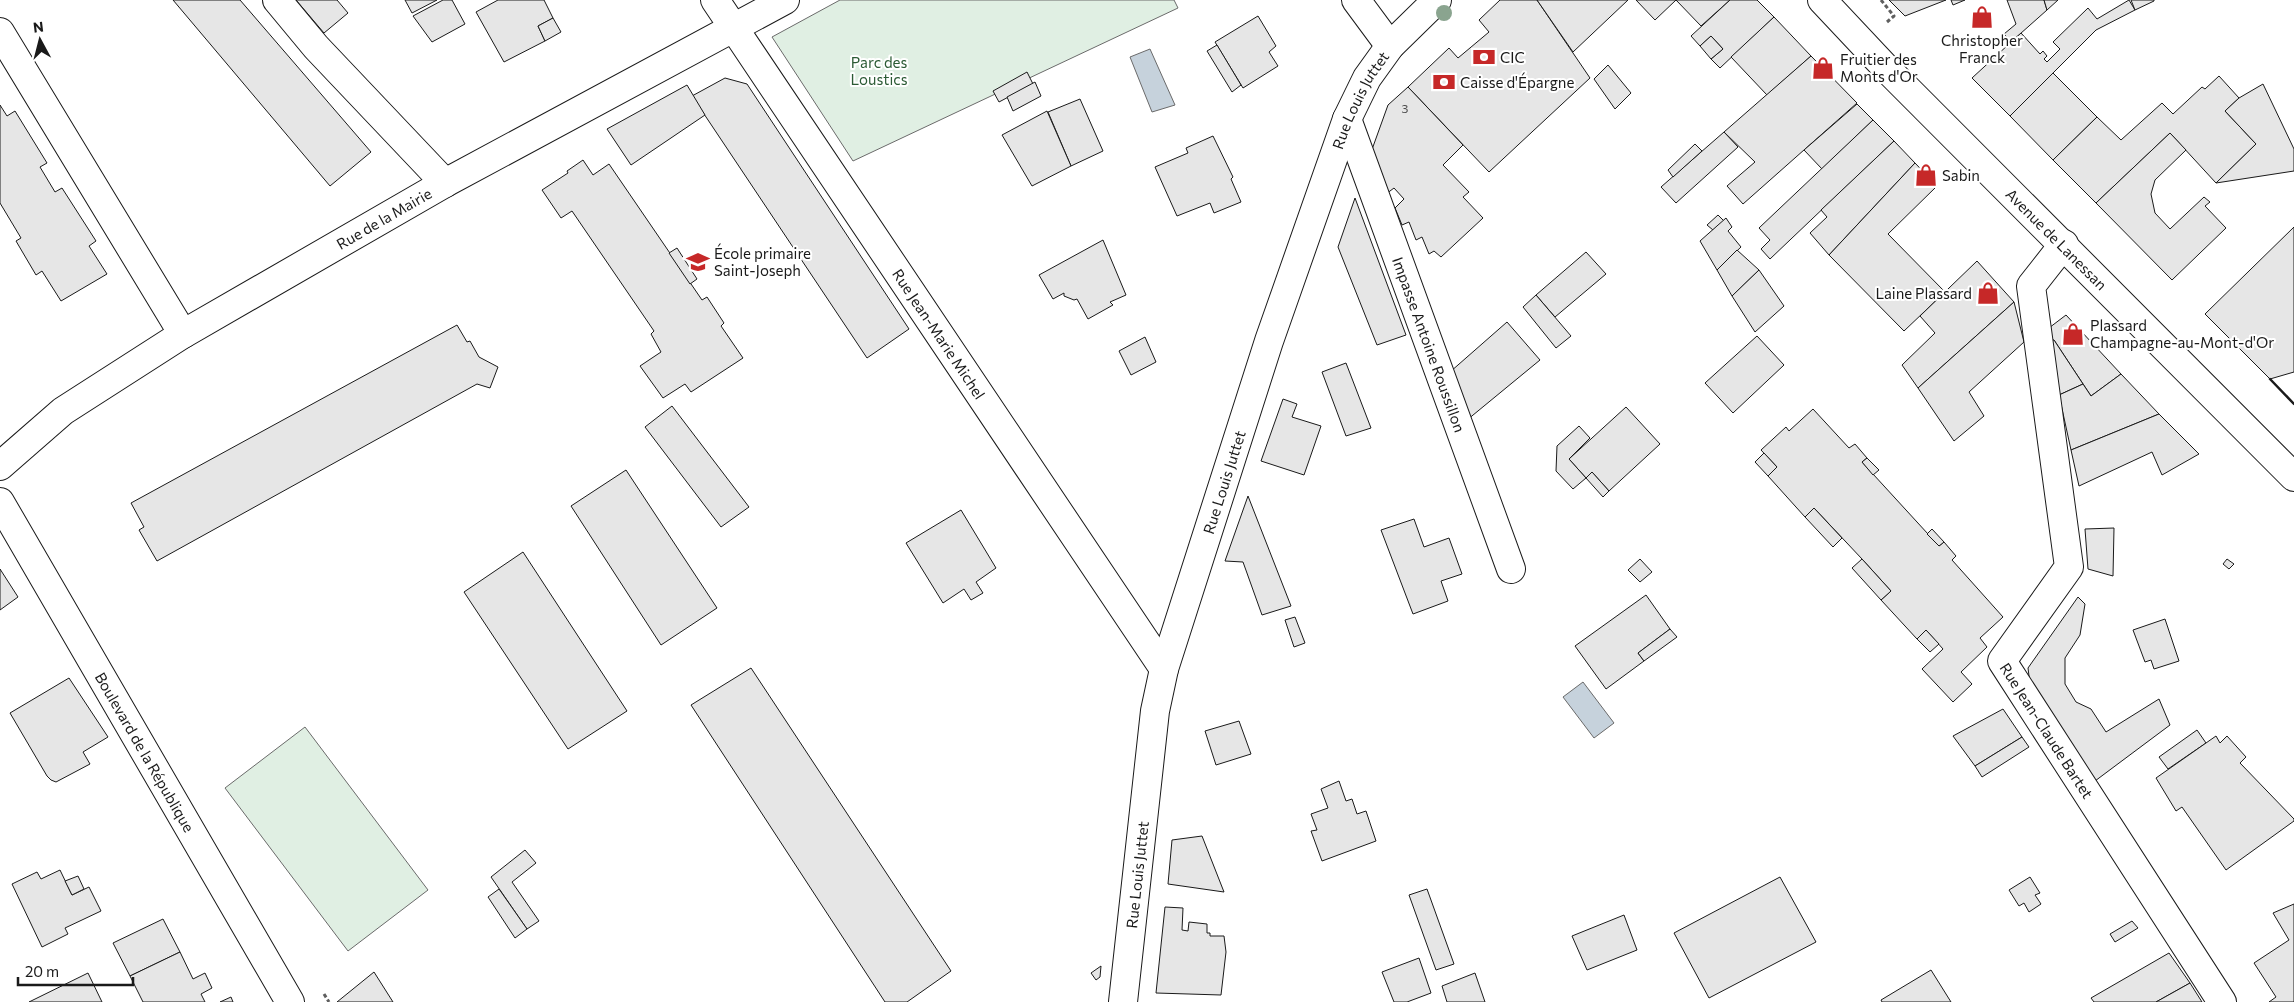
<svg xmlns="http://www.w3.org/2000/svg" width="2294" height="1002" viewBox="0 0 2294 1002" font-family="Commissioner,sans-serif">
  <rect width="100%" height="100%" fill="#fff"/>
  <g fill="#e0efe3" stroke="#6a6a6a">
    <path d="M840,0H1174L1178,8L853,161L772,37Z"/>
    <path d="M305,727L428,890L348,951L225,788Z"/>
  </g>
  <g fill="#c6d2dc" stroke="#6a6a6a">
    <path d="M1150,49L1175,105L1152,112L1130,57Z"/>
    <path d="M1583,682L1614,723L1594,738L1563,697Z"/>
  </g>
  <g fill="#e6e6e6" stroke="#1a1a1a">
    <path d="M173,0H240L371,152L330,186Z"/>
    <path d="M296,0H337L348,13L324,33Z"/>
    <path d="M405,0H437L412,13Z"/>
    <path d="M443,0H452L465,24L432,42L413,16Z"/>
    <path d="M498,0H544L553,18L538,26L545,41L504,62L476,12Z"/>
    <path d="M1500,0H1537L1590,78L1489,172L1408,87L1449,48L1458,58L1489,32L1479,20Z"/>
    <path d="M1537,0H1628L1573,52Z"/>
    <path d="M1636,0H1676L1655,20Z"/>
    <path d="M1676,0H1730L1701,26Z"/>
    <path d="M1730,0H1757L1774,17L1720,68L1711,59L1723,49L1711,36L1700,46L1691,36Z"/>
    <path d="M1889,0H1946L1905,16Z"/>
    <path d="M1951,0H1965L1953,5Z"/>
    <path d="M2007,0H2044L2047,10L2011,42L2004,34L2016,24Z"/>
    <path d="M2044,0H2058L2047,10Z"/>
    <path d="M2129,0L2135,10L2096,30L2010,116L1972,78L2021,33L2040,54L2043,51L2047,56L2044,59L2047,62L2060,49L2053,42L2088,8L2097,19Z"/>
    <path d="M2131,0H2154V1L2135,10Z"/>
    <path d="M1258,16L1276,46L1269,52L1278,66L1243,88L1215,42Z"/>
    <path d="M1774,17L1811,56L1767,95L1731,57Z"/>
    <path d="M553,18L561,32L545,41L538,26Z"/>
    <path d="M1711,36L1723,49L1711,59L1700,46Z"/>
    <path d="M1217,45L1241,85L1232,92L1207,51Z"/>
    <path d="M1811,56L1857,103L1743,204L1727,186L1755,162L1724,132Z"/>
    <path d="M1608,65L1631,93L1615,109L1594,79Z"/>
    <path d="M1027,72L1033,84L999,102L993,91Z"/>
    <path d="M2053,73L2097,117L2053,160L2010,116Z"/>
    <path d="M2219,76L2239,98L2225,111L2256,144L2216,183L2170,133L2096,203L2053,160L2097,117L2121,140L2162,103L2173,114L2202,87L2205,89Z"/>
    <path d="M725,78L747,84L909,329L867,358L692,96Z"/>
    <path d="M1035,82L1041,96L1013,111L1007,97Z"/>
    <path d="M2263,84L2294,149V171L2216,183L2256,144L2225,111L2239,98Z"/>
    <path d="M687,85L705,115L631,165L607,129Z"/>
    <path d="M1408,87L1463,145L1443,165L1469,192L1463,197L1483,218L1441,257L1434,251L1429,254L1422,237L1416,240L1409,222L1402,225L1395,208L1404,199L1394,188L1386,194L1370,155L1388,105Z"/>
    <path d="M1080,99L1103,151L1071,166L1048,112Z"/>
    <path d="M1857,104L1873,120L1822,169L1804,150Z"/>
    <path d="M0,105L7,116L15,111L47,163L40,167L55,192L62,188L96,241L89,246L107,274L61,301L42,271L36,275L16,241L21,238L0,203Z"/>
    <path d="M1047,111L1071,166L1032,186L1002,135Z"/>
    <path d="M1873,120L1894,141L1770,259L1761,249L1770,240L1759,228Z"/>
    <path d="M1724,132L1738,147L1676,203L1661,187Z"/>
    <path d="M2170,133L2186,150L2155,180L2151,194L2155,213L2170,229L2204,197L2210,202L2205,206L2226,228L2172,280L2096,203Z"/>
    <path d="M1213,136L1233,177L1231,179L1241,202L1214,213L1210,203L1177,216L1155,167L1188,153L1186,148Z"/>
    <path d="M1894,141L1915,163L1829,255L1810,233L1827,217L1821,210Z"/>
    <path d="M1695,144L1702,151L1673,177L1668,170Z"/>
    <path d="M583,160L593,175L609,164L702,300L707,297L724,323L721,326L743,358L691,392L685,384L663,398L640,366L661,352L651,334L654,331L572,211L561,218L542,190L568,173L567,171Z"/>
    <path d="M1915,163L1937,186L1888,234L1945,292L1904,331L1829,255Z"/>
    <path d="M1355,198L1406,335L1377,345L1338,247Z"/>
    <path d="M1718,215L1724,221L1713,230L1707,225Z"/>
    <path d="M1726,218L1732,227L1728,231L1741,247L1717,270L1700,241Z"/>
    <path d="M2294,227V372L2270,379L2205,314Z"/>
    <path d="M1103,240L1126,295L1110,302L1113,305L1088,319L1077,299L1074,300L1064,296V293L1053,299L1039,275Z"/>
    <path d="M677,248L697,279L690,284L669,253Z"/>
    <path d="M1737,250L1759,270L1732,296L1717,270Z"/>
    <path d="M1586,252L1606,274L1555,317L1536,295Z"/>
    <path d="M1977,261L2014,302L1918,388L1902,365L1935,333L1920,316Z"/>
    <path d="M1759,270L1784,306L1755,332L1732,296Z"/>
    <path d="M1536,295L1571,336L1556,348L1523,307Z"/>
    <path d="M2014,302L2024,342L1969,392L1984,416L1954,441L1918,388Z"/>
    <path d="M2066,315L2121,374L2091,396L2054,340L2047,341L2045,331Z"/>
    <path d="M1507,322L1540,360L1467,420L1442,379Z"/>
    <path d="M457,325L467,342L470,341L479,357L498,367L490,388L477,384L157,561L139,530L144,527L131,503Z"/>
    <path d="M1757,336L1784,365L1733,413L1705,383Z"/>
    <path d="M1145,337L1156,362L1131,375L1119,351Z"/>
    <path d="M2054,340L2083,384L2059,395L2047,341Z"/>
    <path d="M1346,363L1371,428L1346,436L1322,372Z"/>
    <path d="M2121,374L2159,414L2071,450L2059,395L2083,384L2091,396Z"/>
    <path d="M1283,399L1297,404L1292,417L1321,426L1304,475L1261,461Z"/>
    <path d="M672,406L749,507L721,527L645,427Z"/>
    <path d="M1626,407L1660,444L1609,491L1592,472L1586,478L1569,459Z"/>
    <path d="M1813,409L1849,448L1855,444L1867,458L1862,462L1939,546L1944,542L1956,556L1952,560L2003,617L1980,638L1987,647L1961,672L1972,684L1953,702L1922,669L1943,649L1926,630L1917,639L1881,600L1891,591L1862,559L1814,508L1805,517L1768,476L1777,467L1761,450L1786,427L1789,431Z"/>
    <path d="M2159,414L2199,454L2162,475L2152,452L2079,486L2071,450Z"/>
    <path d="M1579,426L1590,438L1569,459L1586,478L1573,489L1556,471L1557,446Z"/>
    <path d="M1764,453L1777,467L1768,476L1755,462Z"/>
    <path d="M1867,458L1879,470L1873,475L1862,462Z"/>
    <path d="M626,470L717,608L661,645L571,506Z"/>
    <path d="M1592,472L1609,491L1603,497L1586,478Z"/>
    <path d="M1248,496L1291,606L1262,615L1243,562L1225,561Z"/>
    <path d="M1814,508L1842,538L1833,547L1805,517Z"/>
    <path d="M961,510L996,568L976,582L983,593L971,600L964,589L943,603L906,543Z"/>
    <path d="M1414,519L1424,547L1449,538L1462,574L1441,581L1448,601L1413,614L1381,530Z"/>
    <path d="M2114,528L2113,576L2088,569L2085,529Z"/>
    <path d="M1932,529L1944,542L1939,546L1927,534Z"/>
    <path d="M523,552L627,711L568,749L464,592Z"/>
    <path d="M1640,559L1652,572L1640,582L1628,570Z"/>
    <path d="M1862,559L1891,591L1881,600L1852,568Z"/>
    <path d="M2227,559L2234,564L2229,569L2223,564Z"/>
    <path d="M0,569L18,597L0,610Z"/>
    <path d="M1646,595L1670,629L1638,653L1644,661L1606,689L1575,646Z"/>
    <path d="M2078,597L2085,604L2080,635L2065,658V684L2076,702L2091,709L2106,732L2159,699L2170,725L2095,781L2030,684L2028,668Z"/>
    <path d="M1295,617L1305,643L1294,647L1285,620Z"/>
    <path d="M2165,619L2179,661L2154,669L2151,660L2145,662L2133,630Z"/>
    <path d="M1670,629L1677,637L1644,661L1638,653Z"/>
    <path d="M1926,630L1939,644L1930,652L1917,639Z"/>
    <path d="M751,668L951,971L907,1002H885L691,705Z"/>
    <path d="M69,678L108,737L83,752L90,764L56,782L51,780L47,776L10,713Z"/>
    <path d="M2003,709L2022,737L1975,766L1953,736Z"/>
    <path d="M1239,721L1251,754L1216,765L1205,731Z"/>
    <path d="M2197,730L2206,743L2168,769L2159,757Z"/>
    <path d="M2216,736L2220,743L2227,736L2246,757L2240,763L2294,819V821L2226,870L2182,807L2176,811L2156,778Z"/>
    <path d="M2022,737L2029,747L1982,777L1975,766Z"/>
    <path d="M1339,781L1346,801L1352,799L1357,814L1366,811L1376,841L1322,861L1311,831L1317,830L1311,814L1328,808L1321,789Z"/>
    <path d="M1202,836L1224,892L1168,884L1172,840Z"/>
    <path d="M525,850L536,863L512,882L539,921L527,929L491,877Z"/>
    <path d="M60,870L72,895L89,887L101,911L65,928L68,934L42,947L12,884L37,872L41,879Z"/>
    <path d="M78,876L84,889L72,895L65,881Z"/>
    <path d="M1780,877L1816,942L1709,998L1674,933Z"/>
    <path d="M2030,877L2040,893L2035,895L2041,904L2029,912L2024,903L2019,906L2009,890Z"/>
    <path d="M499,889L527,929L515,938L488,897Z"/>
    <path d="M1427,889L1454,964L1436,970L1409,895Z"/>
    <path d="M2294,904V1002H2269L2276,997L2254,963L2289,940L2273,913Z"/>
    <path d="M1165,907L1183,908L1182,930L1188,931L1189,922L1207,924V933H1210V936H1224L1226,952L1221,995L1156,993Z"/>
    <path d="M1624,915L1637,950L1587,970L1572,936Z"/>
    <path d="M163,919L180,952L130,976L113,943Z"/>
    <path d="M2132,921L2138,928L2115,942L2110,934Z"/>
    <path d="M180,952L193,979L205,973L212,988L201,994L205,1002H143L130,976Z"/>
    <path d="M2169,953L2190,983L2156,1002H2094L2091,998Z"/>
    <path d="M1419,958L1431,993L1407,1002H1394L1382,972Z"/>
    <path d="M1101,966L1100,977L1096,980L1091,973Z"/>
    <path d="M1931,970L1951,1002H1882L1881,1000Z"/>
    <path d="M374,972L393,1002H337Z"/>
    <path d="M88,973L102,1002H29Z"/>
    <path d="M1475,973L1485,1002H1447L1442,986Z"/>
    <path d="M2190,983L2202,1002H2156Z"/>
    <path d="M231,997L233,1002H220Z"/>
  </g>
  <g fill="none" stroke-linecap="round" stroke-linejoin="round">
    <defs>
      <g id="minor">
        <path d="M277,0L316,47L445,183"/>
        <path id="s1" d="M715,0L1164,669"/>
        <path d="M1356,0L1390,46"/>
        <path d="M0,32L183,334"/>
        <path id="s2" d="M1347,119L1511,569"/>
        <path id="s3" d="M2064,244L2031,286L2069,567L2002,661L2222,1002"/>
        <path id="s4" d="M0,466L63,411L183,334L445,183L785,0"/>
        <path id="s5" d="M0,502L290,1002"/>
      </g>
      <g id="major">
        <path id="s6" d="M1822,0L1885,67L2294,477"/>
        <path id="s7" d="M1123,1002L1155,711L1164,669L1269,341L1347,119L1367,78L1390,46L1437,0"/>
      </g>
    </defs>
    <use href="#minor" stroke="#1a1a1a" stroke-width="30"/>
    <use href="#major" stroke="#1a1a1a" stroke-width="30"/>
    <g stroke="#5f5f5f" stroke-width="3" stroke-dasharray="4 2.5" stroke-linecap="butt">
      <path d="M1881,0L1894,16L1887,22"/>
      <path d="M324,994L329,1002"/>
    </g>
    <use href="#minor" stroke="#fff" stroke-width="28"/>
    <use href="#major" stroke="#fff" stroke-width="28"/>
    <path stroke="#1a1a1a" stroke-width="2.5" d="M2270,379L2294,404"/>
  </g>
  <circle fill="#8aa48f" cx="1444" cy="13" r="8"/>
  <defs>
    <symbol id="shop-bare" viewBox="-9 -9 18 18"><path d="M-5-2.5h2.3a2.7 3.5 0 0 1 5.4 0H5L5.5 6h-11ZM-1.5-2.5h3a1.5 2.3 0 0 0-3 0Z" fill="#c62828" stroke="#fff" stroke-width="2.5" paint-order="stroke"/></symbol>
    <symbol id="bank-bare" viewBox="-9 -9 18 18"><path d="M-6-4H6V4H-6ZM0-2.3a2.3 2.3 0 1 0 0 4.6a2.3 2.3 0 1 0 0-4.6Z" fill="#c62828" stroke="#fff" stroke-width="2.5" paint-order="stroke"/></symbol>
    <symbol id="school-bare" viewBox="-9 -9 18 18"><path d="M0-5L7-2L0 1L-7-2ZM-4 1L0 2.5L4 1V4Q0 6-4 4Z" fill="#c62828" stroke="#fff" stroke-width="2.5" paint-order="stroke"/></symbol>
  </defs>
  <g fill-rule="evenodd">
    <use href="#shop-bare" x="1966" y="1" width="32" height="32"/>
    <use href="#bank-bare" x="1468" y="41" width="32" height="32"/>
    <use href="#shop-bare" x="1807" y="52" width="32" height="32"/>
    <use href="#bank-bare" x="1428" y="66" width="32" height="32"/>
    <use href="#shop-bare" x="1910" y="159" width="32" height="32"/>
    <use href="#school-bare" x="682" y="246" width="32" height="32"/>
    <use href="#shop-bare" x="1972" y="277" width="32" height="32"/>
    <use href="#shop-bare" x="2057" y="318" width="32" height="32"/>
  </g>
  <g text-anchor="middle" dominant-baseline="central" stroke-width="4" stroke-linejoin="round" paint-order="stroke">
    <g font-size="12" fill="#4d4d4d">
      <text x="1405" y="108">3</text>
    </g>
    <g font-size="15" fill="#1a1a1a" stroke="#fff" text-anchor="start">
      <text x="1982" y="40" text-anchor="middle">Christopher<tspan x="1982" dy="17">Franck</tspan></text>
      <text x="1500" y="57">CIC</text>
      <text x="1840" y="59">Fruitier des<tspan x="1840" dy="17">Monts d'Or</tspan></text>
      <text x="1460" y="82">Caisse d'Épargne</text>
      <text x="1942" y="175">Sabin</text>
      <text x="714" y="253">École primaire<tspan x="714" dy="17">Saint-Joseph</tspan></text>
      <text x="1972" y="293" text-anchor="end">Laine Plassard</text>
      <text x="2090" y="325">Plassard<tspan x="2090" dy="17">Champagne-au-Mont-d'Or</tspan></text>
    </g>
    <g font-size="15" fill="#2b5a34" stroke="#fff">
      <text x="879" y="62">Parc des<tspan x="879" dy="17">Loustics</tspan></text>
    </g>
    <g font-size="15" fill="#1a1a1a" stroke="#fff">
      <text stroke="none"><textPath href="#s7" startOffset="938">Rue Louis Juttet</textPath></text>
      <text stroke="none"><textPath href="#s4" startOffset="458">Rue de la Mairie</textPath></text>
      <text stroke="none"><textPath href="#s6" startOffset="335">Avenue de Lanessan</textPath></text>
      <text stroke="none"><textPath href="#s1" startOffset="402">Rue Jean-Marie Michel</textPath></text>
      <text stroke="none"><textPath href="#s2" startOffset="240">Impasse Antoine Roussillon</textPath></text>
      <text stroke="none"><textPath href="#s7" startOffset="532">Rue Louis Juttet</textPath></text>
      <text stroke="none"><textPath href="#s3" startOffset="535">Rue Jean-Claude Bartet</textPath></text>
      <text stroke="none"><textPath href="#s5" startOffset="289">Boulevard de la République</textPath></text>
      <text stroke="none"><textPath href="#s7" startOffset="128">Rue Louis Juttet</textPath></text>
    </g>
  </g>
  <g transform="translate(40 40) rotate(353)" stroke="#ffffff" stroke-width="4" paint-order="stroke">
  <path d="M0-4L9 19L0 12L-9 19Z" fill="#1a1a1a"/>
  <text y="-8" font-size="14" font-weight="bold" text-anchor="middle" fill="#1a1a1a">N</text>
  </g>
  <path d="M18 977v8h115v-8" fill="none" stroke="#1a1a1a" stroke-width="2.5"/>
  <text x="25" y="977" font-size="15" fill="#1a1a1a" stroke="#ffffff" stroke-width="4" paint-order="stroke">20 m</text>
</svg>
